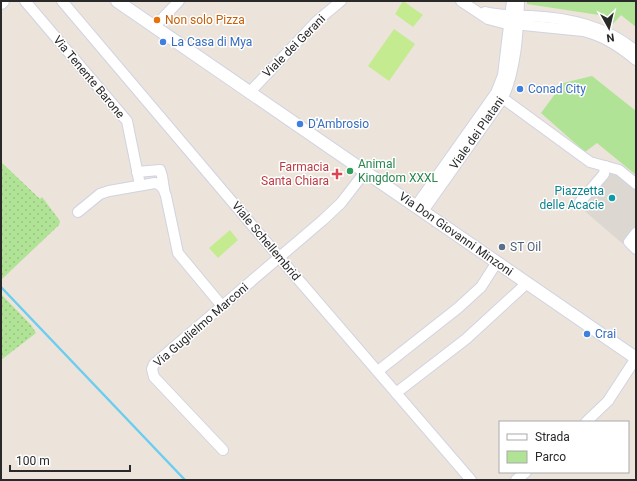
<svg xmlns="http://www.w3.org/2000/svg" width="637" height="481" viewBox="0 0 637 481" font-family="Roboto,sans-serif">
  <defs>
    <pattern id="grass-dots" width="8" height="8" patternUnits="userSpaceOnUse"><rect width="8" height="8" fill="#b0e395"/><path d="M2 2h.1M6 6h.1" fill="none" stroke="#97c380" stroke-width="1.8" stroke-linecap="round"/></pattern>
  </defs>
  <rect width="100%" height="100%" fill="#ece4da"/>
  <g fill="url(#grass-dots)">
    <path d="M1,162L40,199L42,197L60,221L59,225L2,279Z"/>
    <path d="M1,294L31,325L36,333L1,360Z"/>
  </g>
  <g fill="#b0e395">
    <path d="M527,1H636V27L621,15L613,24L604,13L599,15L527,4Z"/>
    <path d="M592,76L636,111V175L597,143L585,152L541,113L563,83Z"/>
  </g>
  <g fill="#c5eb91">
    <path d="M403,1L423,15L413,27L395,14Z"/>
    <path d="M394,29L415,44L389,81L368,66Z"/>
    <path d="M230,230L238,240L218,258L209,248Z"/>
  </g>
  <path fill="#dcd7d1" d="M612,170L636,190V229L623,244L580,207Z"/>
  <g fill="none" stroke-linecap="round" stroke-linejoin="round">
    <path stroke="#6bcdf0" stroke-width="2.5" d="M1,287L185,480"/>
    <defs>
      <g id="minor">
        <path d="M25,1L127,121L140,185"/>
        <path d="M62,1L279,257L471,480"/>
        <path d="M461,1L488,19L503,23L583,31C604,36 620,47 636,60"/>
        <path d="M485,12C500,16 515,15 531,16C569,18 606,26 636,51"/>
        <path d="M155,26L179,1"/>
        <path d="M249,93L317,21L341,1"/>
        <path d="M497,94L590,162L619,170L636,184"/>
        <path d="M137,172L160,170L162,176L164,189"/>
        <path d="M580,202L604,174L605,166"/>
        <path d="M416,206L496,93L503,75L512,1"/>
        <path d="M423,211L503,98C516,68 518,33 519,1"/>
        <path d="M78,212L100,194L109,191L155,183C162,185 164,189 166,196L178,253L222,306"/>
        <path d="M636,233L629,242L636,249"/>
        <path d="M378,371L458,308L481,287L497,262"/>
        <path d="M396,393L466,339L527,283"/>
        <path d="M586,422L608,401L636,358"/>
        <path d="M223,450L154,377L152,369L154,364L323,220L341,203L365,172"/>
        <path d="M516,480L526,472"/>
      </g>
      <path id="tertiary" d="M117,1L636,358"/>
      <path id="secondary" d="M1,2L2,1"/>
    </defs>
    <use href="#minor" stroke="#d0d3e2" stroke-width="12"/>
    <use href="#tertiary" stroke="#d0d3e2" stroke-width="14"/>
    <use href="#secondary" stroke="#d0d3e2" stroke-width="16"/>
    <use href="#minor" stroke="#fff" stroke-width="10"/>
    <use href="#tertiary" stroke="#fff" stroke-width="12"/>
    <use href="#secondary" stroke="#fff" stroke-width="14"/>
  </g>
  <circle fill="#e8710a" stroke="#fff" stroke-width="1.5" cx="157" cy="20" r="4"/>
  <g fill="#3f7fe0" stroke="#fff" stroke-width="1.5">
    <circle cx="163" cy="42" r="4"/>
    <circle cx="520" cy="89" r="4"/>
    <circle cx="300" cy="124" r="4"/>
    <circle cx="587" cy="334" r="4"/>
  </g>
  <circle fill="#2e9e5b" stroke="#fff" stroke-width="1.5" cx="350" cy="171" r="4"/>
  <path fill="#e0444e" stroke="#fff" stroke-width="1.5" d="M335 168h4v4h4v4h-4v4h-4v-4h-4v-4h4z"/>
  <circle fill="#0f9aa8" stroke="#fff" stroke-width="1.5" cx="612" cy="198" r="4"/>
  <circle fill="#5c6f8a" stroke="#fff" stroke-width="1.5" cx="502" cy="247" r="4"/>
  <g text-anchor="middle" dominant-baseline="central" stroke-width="3" stroke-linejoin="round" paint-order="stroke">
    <g font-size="12" fill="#c56008" stroke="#fff" text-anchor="start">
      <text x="165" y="20">Non solo Pizza</text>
    </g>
    <g font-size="12" fill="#366cbe" stroke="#fff" text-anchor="start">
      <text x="171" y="42">La Casa di Mya</text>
      <text x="528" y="89">Conad City</text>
      <text x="308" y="124">D'Ambrosio</text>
      <text x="595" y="334">Crai</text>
    </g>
    <g font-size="12" fill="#292929" stroke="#fff">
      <text transform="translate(294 46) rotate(-45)">Viale dei Gerani</text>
      <text transform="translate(89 77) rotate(50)">Via Tenente Barone</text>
      <text transform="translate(477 133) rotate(-55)">Viale dei Platani</text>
      <text transform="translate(456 234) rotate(35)">Via Don Giovanni Minzoni</text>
      <text transform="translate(266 241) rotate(50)">Viale Schellembrid</text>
      <text transform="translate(201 325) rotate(-41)">Via Guglielmo Marconi</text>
    </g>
    <g font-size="12" fill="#27864d" stroke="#fff" text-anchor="start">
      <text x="358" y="164">Animal<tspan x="358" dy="14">Kingdom XXXL</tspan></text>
    </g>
    <g font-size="12" fill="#be3a42" stroke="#fff" text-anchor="end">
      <text x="329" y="167">Farmacia<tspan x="329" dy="14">Santa Chiara</tspan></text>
    </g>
    <g font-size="12" fill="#0d838f" stroke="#fff" text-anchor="end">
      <text x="604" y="191">Piazzetta<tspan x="604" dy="14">delle Acacie</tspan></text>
    </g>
    <g font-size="12" fill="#4e5e75" stroke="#fff" text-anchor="start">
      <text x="510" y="247">ST Oil</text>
    </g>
  </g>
  <rect width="637" height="481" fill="none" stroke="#292929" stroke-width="4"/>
  <rect x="499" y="421" width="130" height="52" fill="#ffffff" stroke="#a9a9a9"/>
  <rect x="507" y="434" width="20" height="6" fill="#ffffff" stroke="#a9a9a9"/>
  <text x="535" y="441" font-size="12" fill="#292929">Strada</text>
  <rect x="507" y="451" width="20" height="12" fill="#b0e395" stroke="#a9a9a9"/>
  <text x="535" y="461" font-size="12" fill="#292929">Parco</text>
  <g transform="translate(609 28) rotate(172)" stroke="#ffffff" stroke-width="3" paint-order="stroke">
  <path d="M0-3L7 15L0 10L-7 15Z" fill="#292929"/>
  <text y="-6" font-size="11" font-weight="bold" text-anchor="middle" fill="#292929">N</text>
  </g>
  <path d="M10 465v6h120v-6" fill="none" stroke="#292929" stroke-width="2"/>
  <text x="16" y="465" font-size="12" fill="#292929" stroke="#ffffff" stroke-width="3" paint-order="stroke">100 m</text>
</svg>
